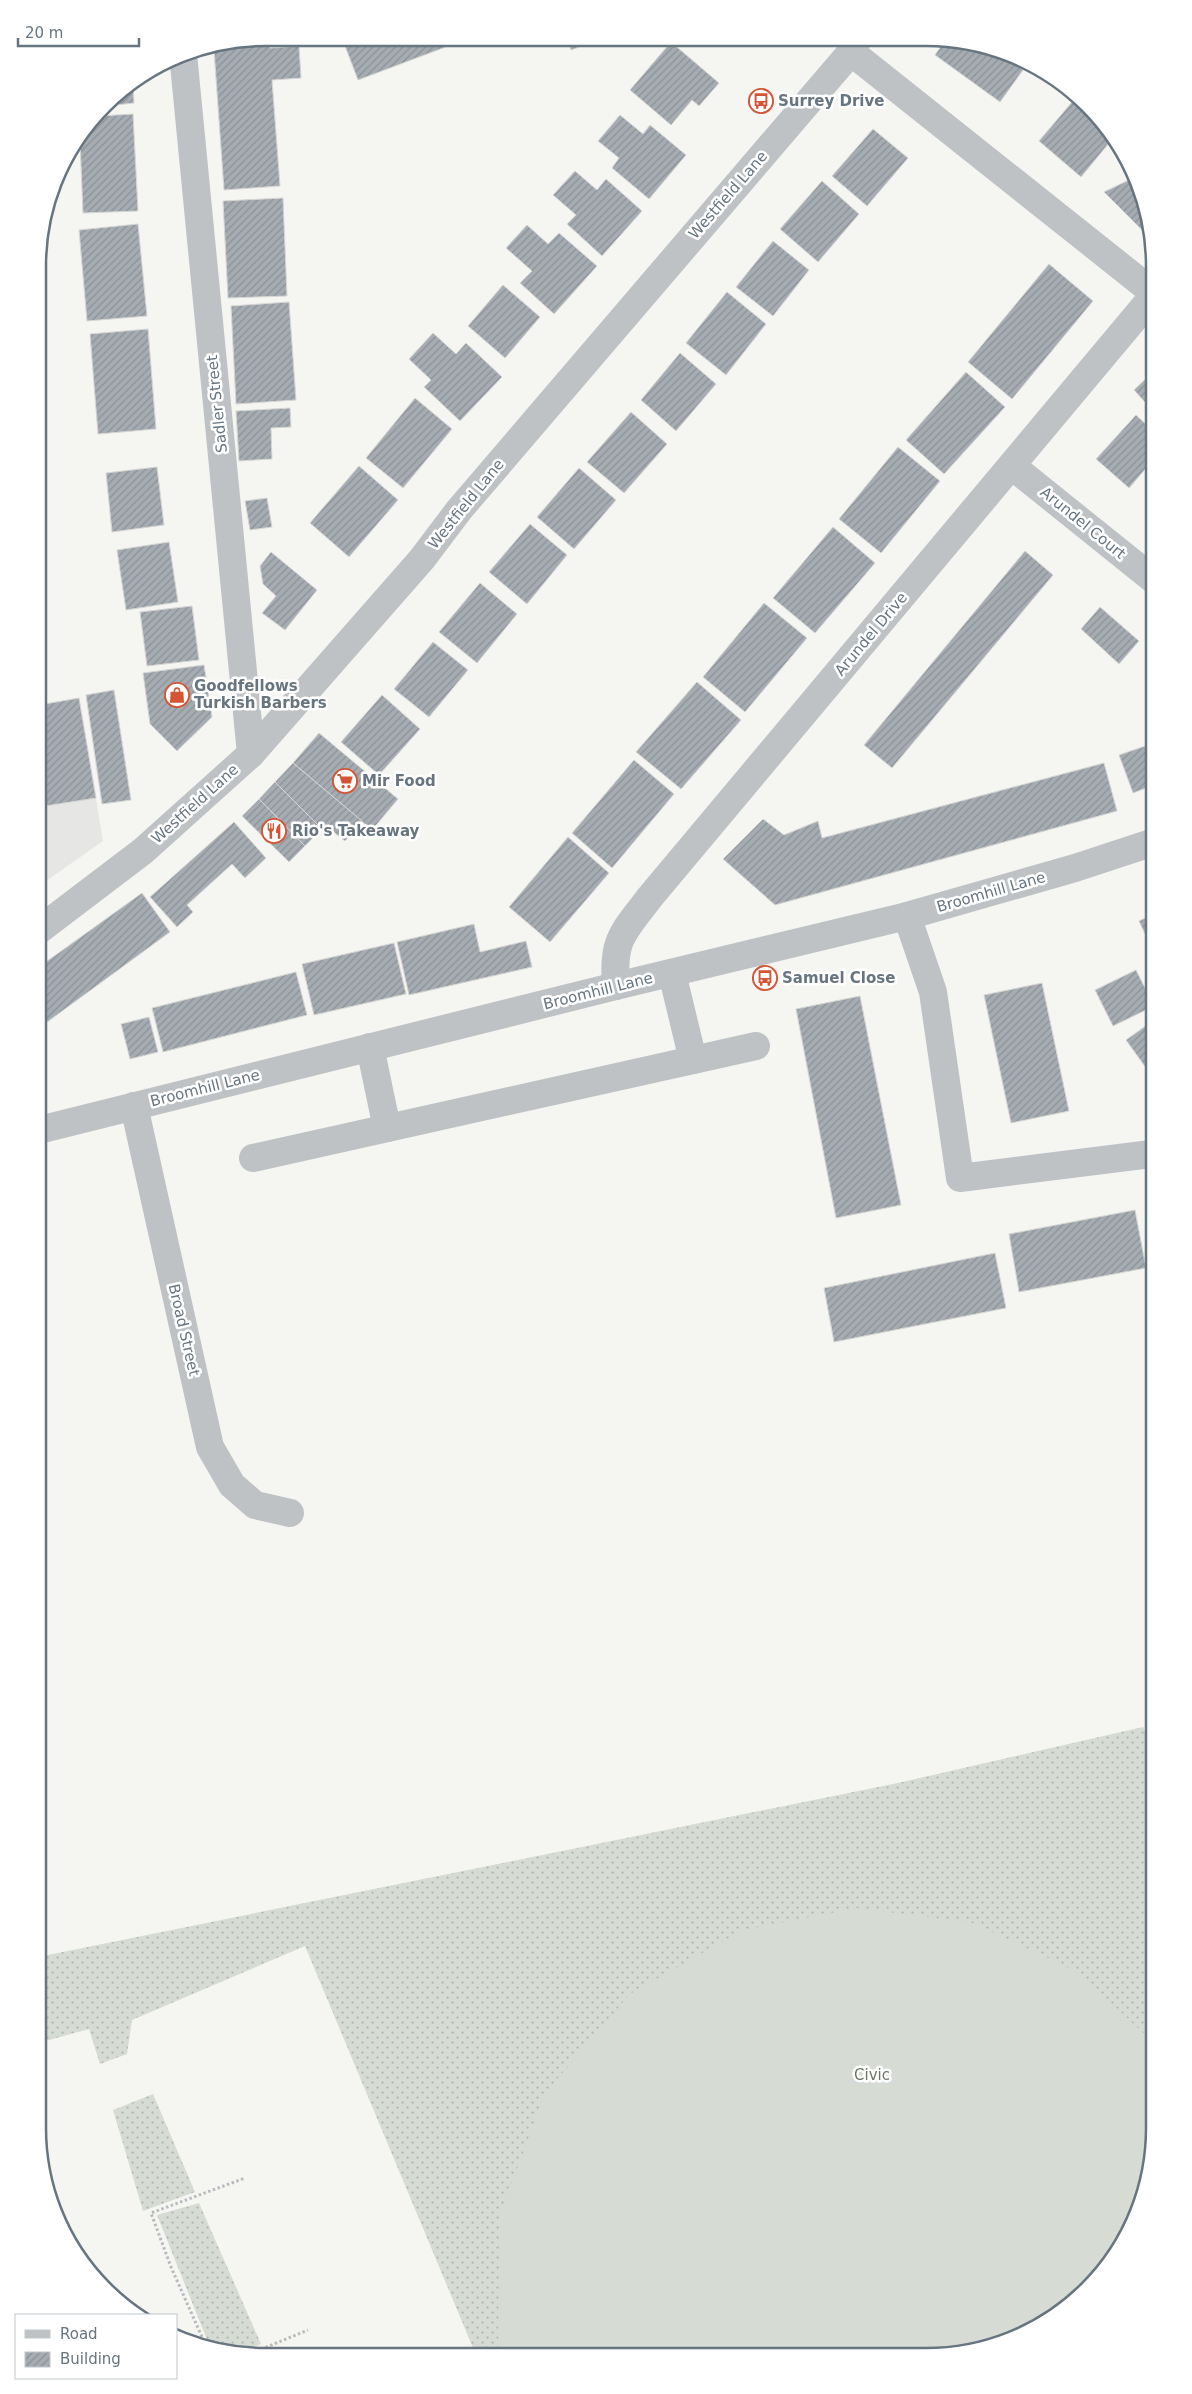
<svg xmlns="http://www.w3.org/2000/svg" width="1192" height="2394" viewBox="0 0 1192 2394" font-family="'DejaVu Sans',sans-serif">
  <defs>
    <pattern id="grass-dots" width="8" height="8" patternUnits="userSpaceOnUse" patternTransform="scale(1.25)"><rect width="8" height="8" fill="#d6dbd3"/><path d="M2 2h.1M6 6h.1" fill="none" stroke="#b1b6b0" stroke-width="1.8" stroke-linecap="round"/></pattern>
    <pattern id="building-hatch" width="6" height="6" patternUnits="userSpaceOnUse" patternTransform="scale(1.25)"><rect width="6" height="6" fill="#a6adb2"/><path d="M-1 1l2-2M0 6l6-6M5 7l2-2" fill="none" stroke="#8b9196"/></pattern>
  </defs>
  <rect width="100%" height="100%" fill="#f5f5f2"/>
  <path fill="#e6e6e5" d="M79,698L103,841L39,886V705Z"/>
  <g fill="url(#grass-dots)">
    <path d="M1143,1727L1154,1749V2143L1137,2215L1107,2267L1053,2318L999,2344L926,2356L476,2355L305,1946L132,2020L127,2054L100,2064L89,2029L38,2043V1957L898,1783Z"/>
    <path d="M153,2094L195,2192L143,2211L113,2110Z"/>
    <path d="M199,2203L261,2344L235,2354L210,2347L157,2215Z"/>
  </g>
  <path fill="#d6dbd3" d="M857,1908L973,1923L1078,1972L1154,2043V2143L1137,2215L1107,2267L1053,2318L999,2344L926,2356L502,2355L498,2344L500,2215L545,2093L630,1994L743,1930Z"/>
  <g fill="url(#building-hatch)" stroke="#d6d6d4">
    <path d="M269,38L270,48L299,46L301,78L272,80L280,186L224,190L214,50Z"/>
    <path d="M342,38L449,39L451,45L358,80Z"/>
    <path d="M567,39L598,40L571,50Z"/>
    <path d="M671,42L719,83L699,106L692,100L671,125L630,90Z"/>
    <path d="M944,42H970L995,50L1023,70L1000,102L935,55Z"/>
    <path d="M133,84L134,103L106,106L115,94Z"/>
    <path d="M1078,95L1114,137L1081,177L1039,141Z"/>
    <path d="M133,114L138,211L83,213L80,141L99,116Z"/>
    <path d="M620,115L643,134L650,125L686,155L649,199L612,168L619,158L598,141Z"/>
    <path d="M873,129L908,158L867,206L832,176Z"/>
    <path d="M575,171L597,190L606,179L642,211L602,256L567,224L576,215L553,195Z"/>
    <path d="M1135,177L1142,193L1149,232L1146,234L1104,192Z"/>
    <path d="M822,181L859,214L818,262L780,229Z"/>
    <path d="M283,198L287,296L228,298L223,201Z"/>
    <path d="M138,224L147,316L87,321L79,230Z"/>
    <path d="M527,225L548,244L559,233L597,266L554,314L520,283L532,271L506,248Z"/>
    <path d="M773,241L809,270L773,316L736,287Z"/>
    <path d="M1049,264L1093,301L1012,399L968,362Z"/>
    <path d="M503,285L540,317L505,358L468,326Z"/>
    <path d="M727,292L766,324L726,375L686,343Z"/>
    <path d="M289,302L296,400L236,404L231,306Z"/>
    <path d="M148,329L156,429L98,434L90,334Z"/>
    <path d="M433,333L456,354L466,343L502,377L460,421L424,387L431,380L409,359Z"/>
    <path d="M680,353L716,384L676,431L641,400Z"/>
    <path d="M1154,371V412L1134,390Z"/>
    <path d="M966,372L1005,407L944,474L906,440Z"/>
    <path d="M415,398L452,429L403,488L366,458Z"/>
    <path d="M290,408L291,427L271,428L272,459L239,461L236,411Z"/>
    <path d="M631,412L667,444L624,493L587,462Z"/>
    <path d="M1136,415L1154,432V459L1129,488L1096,459Z"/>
    <path d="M898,447L940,481L881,553L839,519Z"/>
    <path d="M359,466L398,500L349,557L310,523Z"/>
    <path d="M157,467L164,525L112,532L106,473Z"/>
    <path d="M579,468L616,500L574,549L537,517Z"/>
    <path d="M267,498L272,527L250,530L245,501Z"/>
    <path d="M530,524L567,555L527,604L489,572Z"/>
    <path d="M833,527L875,563L815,633L773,598Z"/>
    <path d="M169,542L178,602L126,610L117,550Z"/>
    <path d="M1025,551L1053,575L892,768L864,745Z"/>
    <path d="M271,552L317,590L285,630L262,613L276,596L263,584L260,566Z"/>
    <path d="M480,583L517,614L477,663L439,632Z"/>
    <path d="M764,603L807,638L745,712L703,677Z"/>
    <path d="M192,606L199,660L147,666L140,612Z"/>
    <path d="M1100,607L1139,641L1119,664L1081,629Z"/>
    <path d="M433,642L468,670L429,717L394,689Z"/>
    <path d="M204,665L212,717L177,751L150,724L143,673Z"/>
    <path d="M697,682L741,720L681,789L636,752Z"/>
    <path d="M114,690L131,800L102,804L86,695Z"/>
    <path d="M382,695L420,729L379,775L341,742Z"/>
    <path d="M79,698L96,798L39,807V705Z"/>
    <path d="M319,733L398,799L372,830L293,763Z"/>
    <path d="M1154,743V785L1133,793L1119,755Z"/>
    <path d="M634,760L674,794L612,868L572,833Z"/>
    <path d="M293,763L362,821L345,841L326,826L322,829L275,782Z"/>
    <path d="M1104,763L1117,811L775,905L723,859L763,819L784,835L818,821L822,838Z"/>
    <path d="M275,782L322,829L305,846L259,799Z"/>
    <path d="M259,799L305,846L289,862L242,816Z"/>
    <path d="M234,822L266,858L245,878L232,864L187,905L193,912L177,927L150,897Z"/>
    <path d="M568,837L609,873L550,942L509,907Z"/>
    <path d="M142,893L170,932L39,1028V967Z"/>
    <path d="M1154,914V953L1139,921Z"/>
    <path d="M474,924L480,952L526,941L532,967L409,995L397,942Z"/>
    <path d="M394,943L406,994L314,1015L302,964Z"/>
    <path d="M1136,970L1154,1006L1113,1026L1095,990Z"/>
    <path d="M296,972L307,1015L163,1052L152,1008Z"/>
    <path d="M1042,983L1069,1111L1011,1123L984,995Z"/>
    <path d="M860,996L901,1205L836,1218L796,1009Z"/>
    <path d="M149,1017L158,1052L130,1059L121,1024Z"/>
    <path d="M1154,1020V1079L1126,1040Z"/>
    <path d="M1135,1210L1146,1268L1019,1292L1009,1234Z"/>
    <path d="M995,1253L1006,1308L834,1342L824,1288Z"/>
  </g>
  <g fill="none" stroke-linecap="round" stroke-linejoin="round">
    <g stroke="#b8bbbd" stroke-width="3" stroke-dasharray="2.5 2.5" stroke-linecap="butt">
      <path d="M206,2346L171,2267L151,2213L245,2178"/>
      <path d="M247,2355L308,2330"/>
    </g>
    <g stroke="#bec2c5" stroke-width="28">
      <path d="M851,52L1154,293"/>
      <path d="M183,54L251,754"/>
      <path d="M1012,466L1154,580"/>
      <path d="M907,916L933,992L960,1178L1151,1154"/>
      <path d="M39,930L143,851L251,754L422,559L459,510L851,52L857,41"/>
      <path d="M672,973L693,1060"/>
      <path d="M616,986C612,939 623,933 650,897L1154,295"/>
      <path d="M370,1047L387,1128"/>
      <path d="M134,1106L210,1447L232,1485L255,1505L290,1513"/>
      <path d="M39,1130L616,986L907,916L1075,868L1154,842"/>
      <path d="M253,1158L756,1046"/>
    </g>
  </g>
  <defs>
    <symbol id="bus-ring" viewBox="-11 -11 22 22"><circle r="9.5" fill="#fff" stroke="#d45433" stroke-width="1.5"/><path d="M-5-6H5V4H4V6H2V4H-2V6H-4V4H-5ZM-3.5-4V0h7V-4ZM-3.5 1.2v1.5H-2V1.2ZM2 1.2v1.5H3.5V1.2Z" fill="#d45433"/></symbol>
    <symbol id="shop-ring" viewBox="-11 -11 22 22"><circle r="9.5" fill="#fff" stroke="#d45433" stroke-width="1.5"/><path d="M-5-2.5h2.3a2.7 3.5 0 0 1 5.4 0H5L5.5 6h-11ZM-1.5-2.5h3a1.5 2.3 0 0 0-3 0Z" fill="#d45433"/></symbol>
    <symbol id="supermarket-ring" viewBox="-11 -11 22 22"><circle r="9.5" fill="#fff" stroke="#d45433" stroke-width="1.5"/><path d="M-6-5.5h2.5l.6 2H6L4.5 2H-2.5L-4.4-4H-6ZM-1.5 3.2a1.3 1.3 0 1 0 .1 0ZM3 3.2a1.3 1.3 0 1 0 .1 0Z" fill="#d45433"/></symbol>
    <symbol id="restaurant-ring" viewBox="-11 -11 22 22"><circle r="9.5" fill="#fff" stroke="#d45433" stroke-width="1.5"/><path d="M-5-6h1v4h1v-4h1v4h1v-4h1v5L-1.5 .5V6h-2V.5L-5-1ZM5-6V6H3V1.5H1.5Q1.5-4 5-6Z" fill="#d45433"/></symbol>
  </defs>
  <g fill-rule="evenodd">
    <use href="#bus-ring" x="747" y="87" width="28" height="28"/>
    <use href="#shop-ring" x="163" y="681" width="28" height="28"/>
    <use href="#supermarket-ring" x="331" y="767" width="28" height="28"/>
    <use href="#restaurant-ring" x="260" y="817" width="28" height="28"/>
    <use href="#bus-ring" x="751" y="964" width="28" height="28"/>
  </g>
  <g text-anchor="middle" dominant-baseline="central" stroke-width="5" stroke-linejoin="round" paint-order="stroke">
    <g font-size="15" font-weight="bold" fill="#667580" stroke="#fff" text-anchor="start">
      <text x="778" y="101">Surrey Drive</text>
      <text x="194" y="686">Goodfellows<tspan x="194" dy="17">Turkish Barbers</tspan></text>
      <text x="362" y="781">Mir Food</text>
      <text x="292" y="831">Rio's Takeaway</text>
      <text x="782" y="978">Samuel Close</text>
    </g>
    <g font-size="15" fill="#667580" stroke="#fff">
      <text transform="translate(728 195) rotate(-49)">Westfield Lane</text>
      <text transform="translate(217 404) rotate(-96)">Sadler Street</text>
      <text transform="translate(466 504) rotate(-51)">Westfield Lane</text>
      <text transform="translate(1083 523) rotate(39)">Arundel Court</text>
      <text transform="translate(871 634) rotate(-50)">Arundel Drive</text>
      <text transform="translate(195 804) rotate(-42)">Westfield Lane</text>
      <text transform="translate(991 892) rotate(-16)">Broomhill Lane</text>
      <text transform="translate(598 991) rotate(-14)">Broomhill Lane</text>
      <text transform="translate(205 1088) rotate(-14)">Broomhill Lane</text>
      <text transform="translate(184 1330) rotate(77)">Broad Street</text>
    </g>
    <g font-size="15" fill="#697865" stroke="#fff">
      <text x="872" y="2075">Civic</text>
    </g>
  </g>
  <path d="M0 0H1192V2394H0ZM266 46H926A220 220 0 0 1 1146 266V2128A220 220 0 0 1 926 2348H266A220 220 0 0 1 46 2128V266A220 220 0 0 1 266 46Z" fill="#fff" fill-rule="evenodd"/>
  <path fill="none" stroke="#667580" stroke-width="2.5" d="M266 46H926A220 220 0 0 1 1146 266V2128A220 220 0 0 1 926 2348H266A220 220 0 0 1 46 2128V266A220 220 0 0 1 266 46Z"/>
  <rect x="15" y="2314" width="162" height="65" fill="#ffffff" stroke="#c2c8cc"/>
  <rect x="25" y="2330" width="25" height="8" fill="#bec2c5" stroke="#c2c8cc"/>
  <text x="60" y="2339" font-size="15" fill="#667580">Road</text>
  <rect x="25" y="2352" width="25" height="15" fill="url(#building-hatch)" stroke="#c2c8cc"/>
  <text x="60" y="2364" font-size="15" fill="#667580">Building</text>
  <path d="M18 38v8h121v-8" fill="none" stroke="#667580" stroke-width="2.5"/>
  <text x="25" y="38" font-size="15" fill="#667580" stroke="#ffffff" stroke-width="4" paint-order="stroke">20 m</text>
</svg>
